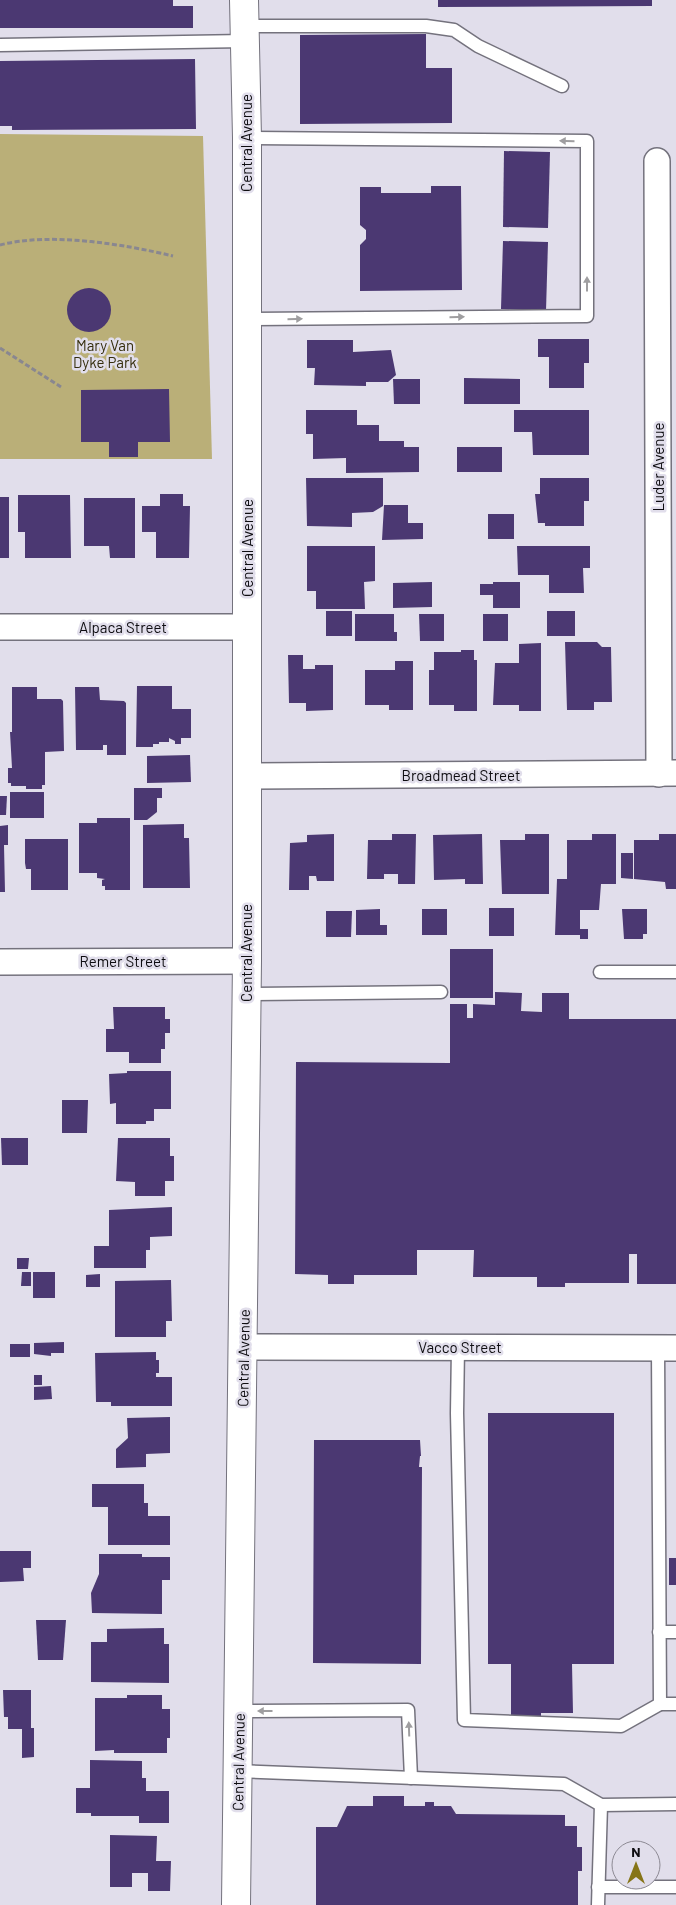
<svg xmlns="http://www.w3.org/2000/svg" width="676" height="1905" viewBox="0 0 676 1905" font-family="Barlow,sans-serif">
  <rect width="100%" height="100%" fill="#e1deeb"/>
  <path fill="#baaf78" d="M0,134L203,136L212,459H0Z"/>
  <g fill="#4b3872">
    <path d="M0,0H173V6H193V28H0Z"/>
    <path d="M438,0H652V6L438,7Z"/>
    <path d="M426,34V68H452V123L300,124V35Z"/>
    <path d="M195,59L196,129L12,130V126H0V61Z"/>
    <path d="M504,151L550,152L548,228L503,227Z"/>
    <path d="M431,186H461L462,290L360,291V245L366,239V230L360,225V187H381V193H431Z"/>
    <path d="M503,241L548,242L546,311L501,309Z"/>
    <circle cx="89" cy="310" r="22"/>
    <path d="M538,339H589V363H584V388H549V357H538Z"/>
    <path d="M307,340H353V352L391,350L396,375L388,382H366V386L314,385L315,368H307Z"/>
    <path d="M464,378L520,379V404H464Z"/>
    <path d="M393,379H420V404H394Z"/>
    <path d="M169,389L170,442H138V457H109V442H81V390Z"/>
    <path d="M306,410H357V425H379V441H404V447H419V472L346,473V458L313,459V434H306Z"/>
    <path d="M514,410H589V455H533L532,432H514Z"/>
    <rect x="457" y="447" width="45" height="25"/>
    <path d="M306,478H383V506L373,512L352,513V527L307,526Z"/>
    <path d="M540,478H589V501H584V526H545V523H538L535,494H540Z"/>
    <path d="M160,494H183V506H190L189,558H156V532H142V506H160Z"/>
    <path d="M18,495H70L71,558H25V532H18Z"/>
    <rect x="0" y="497" width="9" height="61"/>
    <path d="M84,498H135V558H110L109,546H84Z"/>
    <path d="M384,505H408V523H423V539L382,540Z"/>
    <rect x="488" y="514" width="26" height="25"/>
    <path d="M307,546H375V581L364,582L365,609H316V591H307Z"/>
    <path d="M517,546H590V568H583L584,593H549V575H518Z"/>
    <path d="M432,582V607L393,608V583Z"/>
    <path d="M493,582H520V608H493V595H480V584H493Z"/>
    <rect x="326" y="611" width="26" height="25"/>
    <rect x="547" y="611" width="28" height="25"/>
    <path d="M355,614H394V632H397V641H355Z"/>
    <path d="M419,614H444V641H420Z"/>
    <rect x="483" y="614" width="25" height="27"/>
    <path d="M565,642H597L602,647H611L612,702H594V710H567Z"/>
    <path d="M541,643V711H519V705H493L495,663H519V644Z"/>
    <path d="M461,650H474V660H477V711H454V705H429V670H434V652H461Z"/>
    <path d="M288,655H303V669H315V665H333V710L306,711V703H289Z"/>
    <path d="M395,661H413V710H389V705H365V670H395Z"/>
    <path d="M137,686H172V709H191V738H181V744H175V741L169,738V742H159V744H153V747H136Z"/>
    <path d="M12,687H37V699H61L63,701L64,751L45,752V785H42V789H26V786H11V783H8V768H12L10,732H12Z"/>
    <path d="M75,687H99L100,700L124,701L126,703V755H107V745H103V750H76Z"/>
    <path d="M190,755L191,782L147,783V756Z"/>
    <path d="M134,788H162V798H157V812L147,820H134Z"/>
    <rect x="10" y="792" width="34" height="26"/>
    <path d="M0,796H7L6,815H0Z"/>
    <path d="M97,818H130V890H105V886H102V880L105,879L97,878V873H79V823H97Z"/>
    <path d="M184,824V838H189L190,888H143V825Z"/>
    <path d="M8,825V845H4L5,892H0V826Z"/>
    <path d="M334,834V881H317L316,876H309V890H289L290,843L307,842V835Z"/>
    <path d="M392,834H416L415,884H398V874H384V879H367L368,840H392Z"/>
    <path d="M482,834L483,884H465V879L434,880L433,835Z"/>
    <path d="M525,834H549V894H502L500,840H525Z"/>
    <path d="M592,834H616V884H601L599,910H580V929H588V939H580V935H555L557,879H567V840H592Z"/>
    <path d="M659,834H676V889H666L665,882L634,879V840H659Z"/>
    <path d="M25,839H68V890H31V869H26L25,863Z"/>
    <path d="M621,853H633V879L621,878Z"/>
    <rect x="489" y="908" width="25" height="28"/>
    <path d="M380,909V925H387V935H356V910Z"/>
    <rect x="422" y="909" width="25" height="26"/>
    <path d="M622,909H647V934H643V939H624Z"/>
    <path d="M326,911H352L351,937H326Z"/>
    <rect x="450" y="949" width="43" height="49"/>
    <path d="M495,992L522,993L521,1011L542,1012V993H569V1019H676V1284H637V1254H629V1283H565V1287H537V1277H473L474,1250H417V1275H354V1284H328V1275L295,1274L296,1062L450,1063V1004H467V1018H473V1004L495,1005Z"/>
    <path d="M113,1007H165V1019H170V1033H165V1049H161V1063H129V1052H106V1029H114Z"/>
    <path d="M127,1071H171V1109H154V1121H146V1124H116V1103L110,1104L109,1074L127,1073Z"/>
    <path d="M62,1100H88L87,1133H62Z"/>
    <path d="M1,1138H28V1165H2Z"/>
    <path d="M118,1138H170V1156H174V1181H165V1196H135V1182L116,1181Z"/>
    <path d="M172,1207V1236L150,1237V1250H146V1268H94V1246H109V1210Z"/>
    <path d="M17,1258H29L28,1269H17Z"/>
    <path d="M22,1272H31V1286H21Z"/>
    <rect x="33" y="1272" width="22" height="26"/>
    <path d="M100,1274V1287H86V1275Z"/>
    <path d="M171,1280L172,1321H166V1337H115V1281Z"/>
    <path d="M64,1342V1353H51V1356L34,1354V1343Z"/>
    <rect x="10" y="1344" width="20" height="13"/>
    <path d="M156,1352V1360H159V1373H156V1377H172V1406H111V1402H96L95,1353Z"/>
    <rect x="34" y="1375" width="8" height="10"/>
    <path d="M51,1386L52,1399L34,1400V1387Z"/>
    <path d="M488,1413H614V1664H572L573,1713H541V1716H511V1664H488Z"/>
    <path d="M170,1417V1453L146,1454V1467L116,1468V1449L128,1438L127,1418Z"/>
    <path d="M314,1440H420L421,1456H420L419,1467H422L421,1664L313,1663Z"/>
    <path d="M92,1484H144V1503H148V1516H170V1545H108V1507H92Z"/>
    <path d="M0,1551H31V1568H23L24,1581L0,1582Z"/>
    <path d="M99,1554H142V1557H170V1580H162V1614L92,1613L91,1593L99,1574Z"/>
    <rect x="669" y="1558" width="7" height="27"/>
    <path d="M36,1620H66L63,1660H38Z"/>
    <path d="M164,1628V1644H169V1683L91,1682V1642H107V1629Z"/>
    <path d="M3,1690H31V1728H34V1757L22,1758V1729H8V1717H4Z"/>
    <path d="M127,1695H162V1709H170V1738H167V1753H114V1750L95,1751V1698H127Z"/>
    <path d="M90,1760L142,1761V1778H146V1791H169V1823H139V1816H91V1813H76V1788H90Z"/>
    <path d="M373,1796H404V1806H425V1802H434V1806H451L456,1814L565,1815V1826H577V1847H582V1871H578V1905H316V1827H337L347,1806H373Z"/>
    <path d="M110,1835L157,1836L156,1861H171L170,1891H148V1873H132V1887H110Z"/>
  </g>
  <g fill="none" stroke-linecap="round" stroke-linejoin="round">
    <defs>
      <g id="service">
        <path d="M244,26H426L454,30L478,46L562,86"/>
        <path d="M0,45L245,41"/>
        <path d="M246,319L587,316V141L247,138"/>
        <path d="M600,972H676"/>
        <path d="M246,994L441,992"/>
        <path d="M458,1347L457,1413L464,1720L621,1726L660,1704L658,1348"/>
        <path d="M659,1632H676"/>
        <path d="M660,1704H676"/>
        <path d="M239,1711L408,1710L411,1778"/>
        <path d="M238,1771L564,1784L601,1805L676,1804"/>
        <path d="M598,1887H676"/>
        <path d="M598,1905L601,1805"/>
      </g>
      <g id="minor">
        <path d="M657,161L659,774"/>
        <path d="M0,627H247"/>
        <path d="M246,776L676,773"/>
        <path d="M0,962L247,961"/>
        <path d="M244,1347L676,1348"/>
      </g>
      <path id="tertiary" d="M236,1905L247,961V138L244,0"/>
    </defs>
    <use href="#service" stroke="#74727d" stroke-width="15"/>
    <use href="#minor" stroke="#74727d" stroke-width="28"/>
    <use href="#tertiary" stroke="#74727d" stroke-width="30"/>
    <g stroke="#898790" stroke-width="3" stroke-dasharray="5 2.5" stroke-linecap="butt">
      <path d="M0,245C50,232 123,244 173,256"/>
      <path d="M0,348L61,387"/>
    </g>
    <use href="#service" stroke="#fff" stroke-width="12"/>
    <use href="#minor" stroke="#fff" stroke-width="25"/>
    <use href="#tertiary" stroke="#fff" stroke-width="28"/>
  </g>
  <defs><path id="oneway-solid" d="M-6-.8H1V-3.2L6.5 0L1 3.2V.8H-6Z" transform="scale(1.25)"/></defs>
  <g fill="#9f9ea0">
    <use href="#oneway-solid" transform="translate(567 141) rotate(-179)"/>
    <use href="#oneway-solid" transform="translate(587 284) rotate(-90)"/>
    <use href="#oneway-solid" transform="translate(457 317) rotate(-1)"/>
    <use href="#oneway-solid" transform="translate(295 319) rotate(-1)"/>
    <use href="#oneway-solid" transform="translate(265 1711) rotate(180)"/>
    <use href="#oneway-solid" transform="translate(409 1729) rotate(-92)"/>
  </g>
  <g text-anchor="middle" dominant-baseline="central" stroke-width="5" stroke-linejoin="round" paint-order="stroke">
    <g font-size="15" fill="#0e0d11" stroke="#e1deeb">
      <text transform="translate(246 143) rotate(-90)">Central Avenue</text>
      <text transform="translate(658 467) rotate(-90)">Luder Avenue</text>
      <text transform="translate(247 548) rotate(-90)">Central Avenue</text>
      <text x="123" y="627">Alpaca Street</text>
      <text x="461" y="775">Broadmead Street</text>
      <text transform="translate(246 953) rotate(-90)">Central Avenue</text>
      <text x="123" y="961">Remer Street</text>
      <text x="460" y="1347">Vacco Street</text>
      <text transform="translate(243 1358) rotate(-89)">Central Avenue</text>
      <text transform="translate(238 1762) rotate(-89)">Central Avenue</text>
    </g>
    <g font-size="15" fill="#342d0c" stroke="#e1deeb">
      <text x="105" y="345">Mary Van<tspan x="105" dy="17">Dyke Park</tspan></text>
    </g>
  </g>
  <g transform="translate(636 1865)"><circle r="24" fill="#e1deeb" stroke="#8d8a94"/>
  <path d="M0-4L9 19L0 12L-9 19Z" fill="#867518"/>
  <text y="-8" font-size="14" font-weight="bold" text-anchor="middle" fill="#0e0d11">N</text>
  </g>
</svg>
